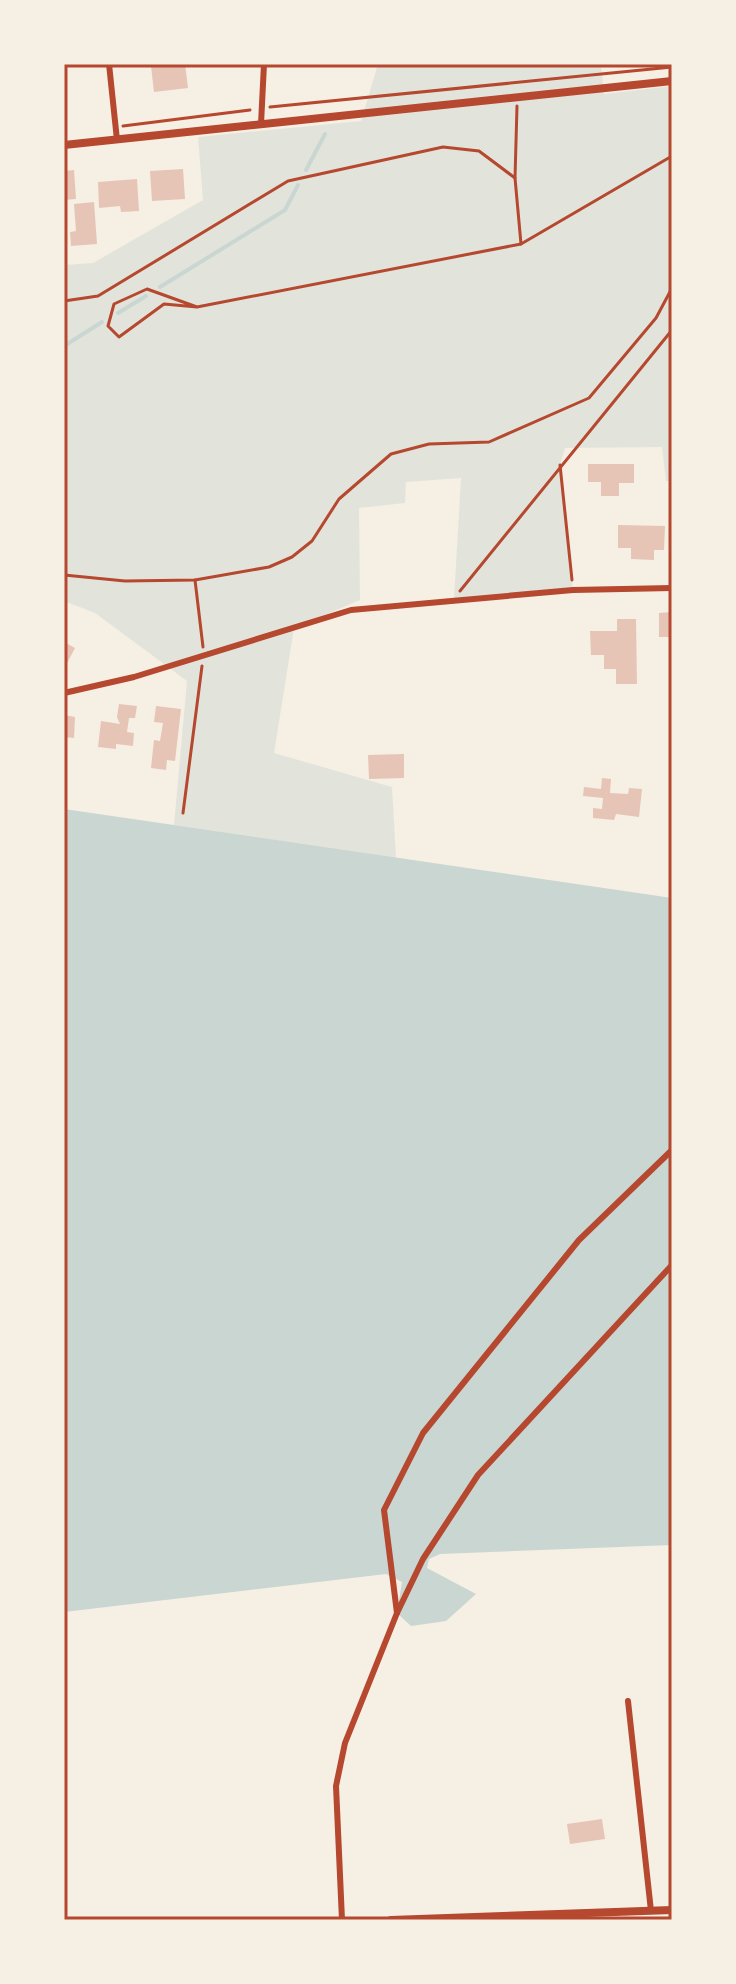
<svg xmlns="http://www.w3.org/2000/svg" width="736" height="1984" viewBox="0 0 736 1984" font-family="Quicksand,sans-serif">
  <rect width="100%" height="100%" fill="#f6efe4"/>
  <path fill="#e2e4dc" d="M378,64H601L604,94L672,86V481H666L662,447L565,448L560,465L573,590L454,599L461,478L406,482L405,503L359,508L360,600L294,628L274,753L392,787L396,858L174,825L187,681L95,613L64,601V265L93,263L203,200L198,137L361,121Z"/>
  <path fill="#c9d6d2" d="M64,809L672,898V1545L440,1554L429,1559L427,1568L476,1594L446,1621L411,1626L397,1613L402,1582L386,1574L64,1612Z"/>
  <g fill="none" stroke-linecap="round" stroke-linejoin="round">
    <g stroke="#c9d6d2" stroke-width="4">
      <path d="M306,170L325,134"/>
      <path d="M160,287L285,210L298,185"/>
      <path d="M118,313L146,296"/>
      <path d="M64,346L102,322"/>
    </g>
  </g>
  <g fill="#e6c5b7">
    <path d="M169,64H185L188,88L154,92L151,66Z"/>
    <path d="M183,169L185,199L152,201L150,171Z"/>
    <path d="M74,170L76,199L64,200V171Z"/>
    <path d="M137,179L139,211L121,212L120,206L99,208L98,182Z"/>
    <path d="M94,202L97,244L71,246L70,232L76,231L74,204Z"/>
    <path d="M588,464H634V483H619V496H601V482H588Z"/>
    <path d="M618,525L665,526L664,550H654V560L631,559V548H618Z"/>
    <path d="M672,612V637H659V613Z"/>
    <path d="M617,619H636L637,684H616V669H604V655H591L590,631H617Z"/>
    <path d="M64,642L75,648L64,669Z"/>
    <path d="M119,704L137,706L135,718H129L127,732L134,733L133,746L116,744V749L98,747L101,721L120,724L117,717Z"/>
    <path d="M156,706L181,709L175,761L167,760L166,770L151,768L154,740L160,741L163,723L154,722Z"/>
    <path d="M64,715L75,717L74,738L64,737Z"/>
    <path d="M404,754V778L369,779L368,755Z"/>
    <path d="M602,778L611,779L610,793L628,794L629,788L642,789L639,817L616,814L614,820L593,818V808L602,809L603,798L583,796L584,787L601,789Z"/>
    <path d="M602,1819L605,1839L570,1844L567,1824Z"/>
  </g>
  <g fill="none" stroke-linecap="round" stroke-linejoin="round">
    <g stroke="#b5482f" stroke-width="3">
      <path d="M270,107L672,67"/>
      <path d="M123,126L250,110"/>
      <path d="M515,178L517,106"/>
      <path d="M64,301L98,296L288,181L443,147L479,151L515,178L521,244"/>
      <path d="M197,307L147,289L114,304L108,326L119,337L164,304L197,307L521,244L672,156"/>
      <path d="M560,465L572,580"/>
      <path d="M64,575L125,581L195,580L269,567L292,557L312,541L339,499L391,454L429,444L489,442L589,398L656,318L672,288"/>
      <path d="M195,580L203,647"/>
      <path d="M460,591L672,330"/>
      <path d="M183,813L202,666"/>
    </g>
    <g stroke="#b5482f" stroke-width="6">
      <path d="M109,64L117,140"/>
      <path d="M261,124L264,64"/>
      <path d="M64,693L134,677L351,610L573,590L672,588"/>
      <path d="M397,1613L384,1510L423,1433L579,1240L672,1150"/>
      <path d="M628,1701L651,1911"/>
      <path d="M342,1920L336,1786L345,1743L397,1613L423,1559L478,1475L672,1265"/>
    </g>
    <g stroke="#b5482f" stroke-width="8">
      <path d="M64,145L672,81"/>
      <path d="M391,1920L672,1910"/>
    </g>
  </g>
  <rect width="736" height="1984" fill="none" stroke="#f6efe4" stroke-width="132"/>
  <rect x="66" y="66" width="604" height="1852" fill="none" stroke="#b5482f" stroke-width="3"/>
</svg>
